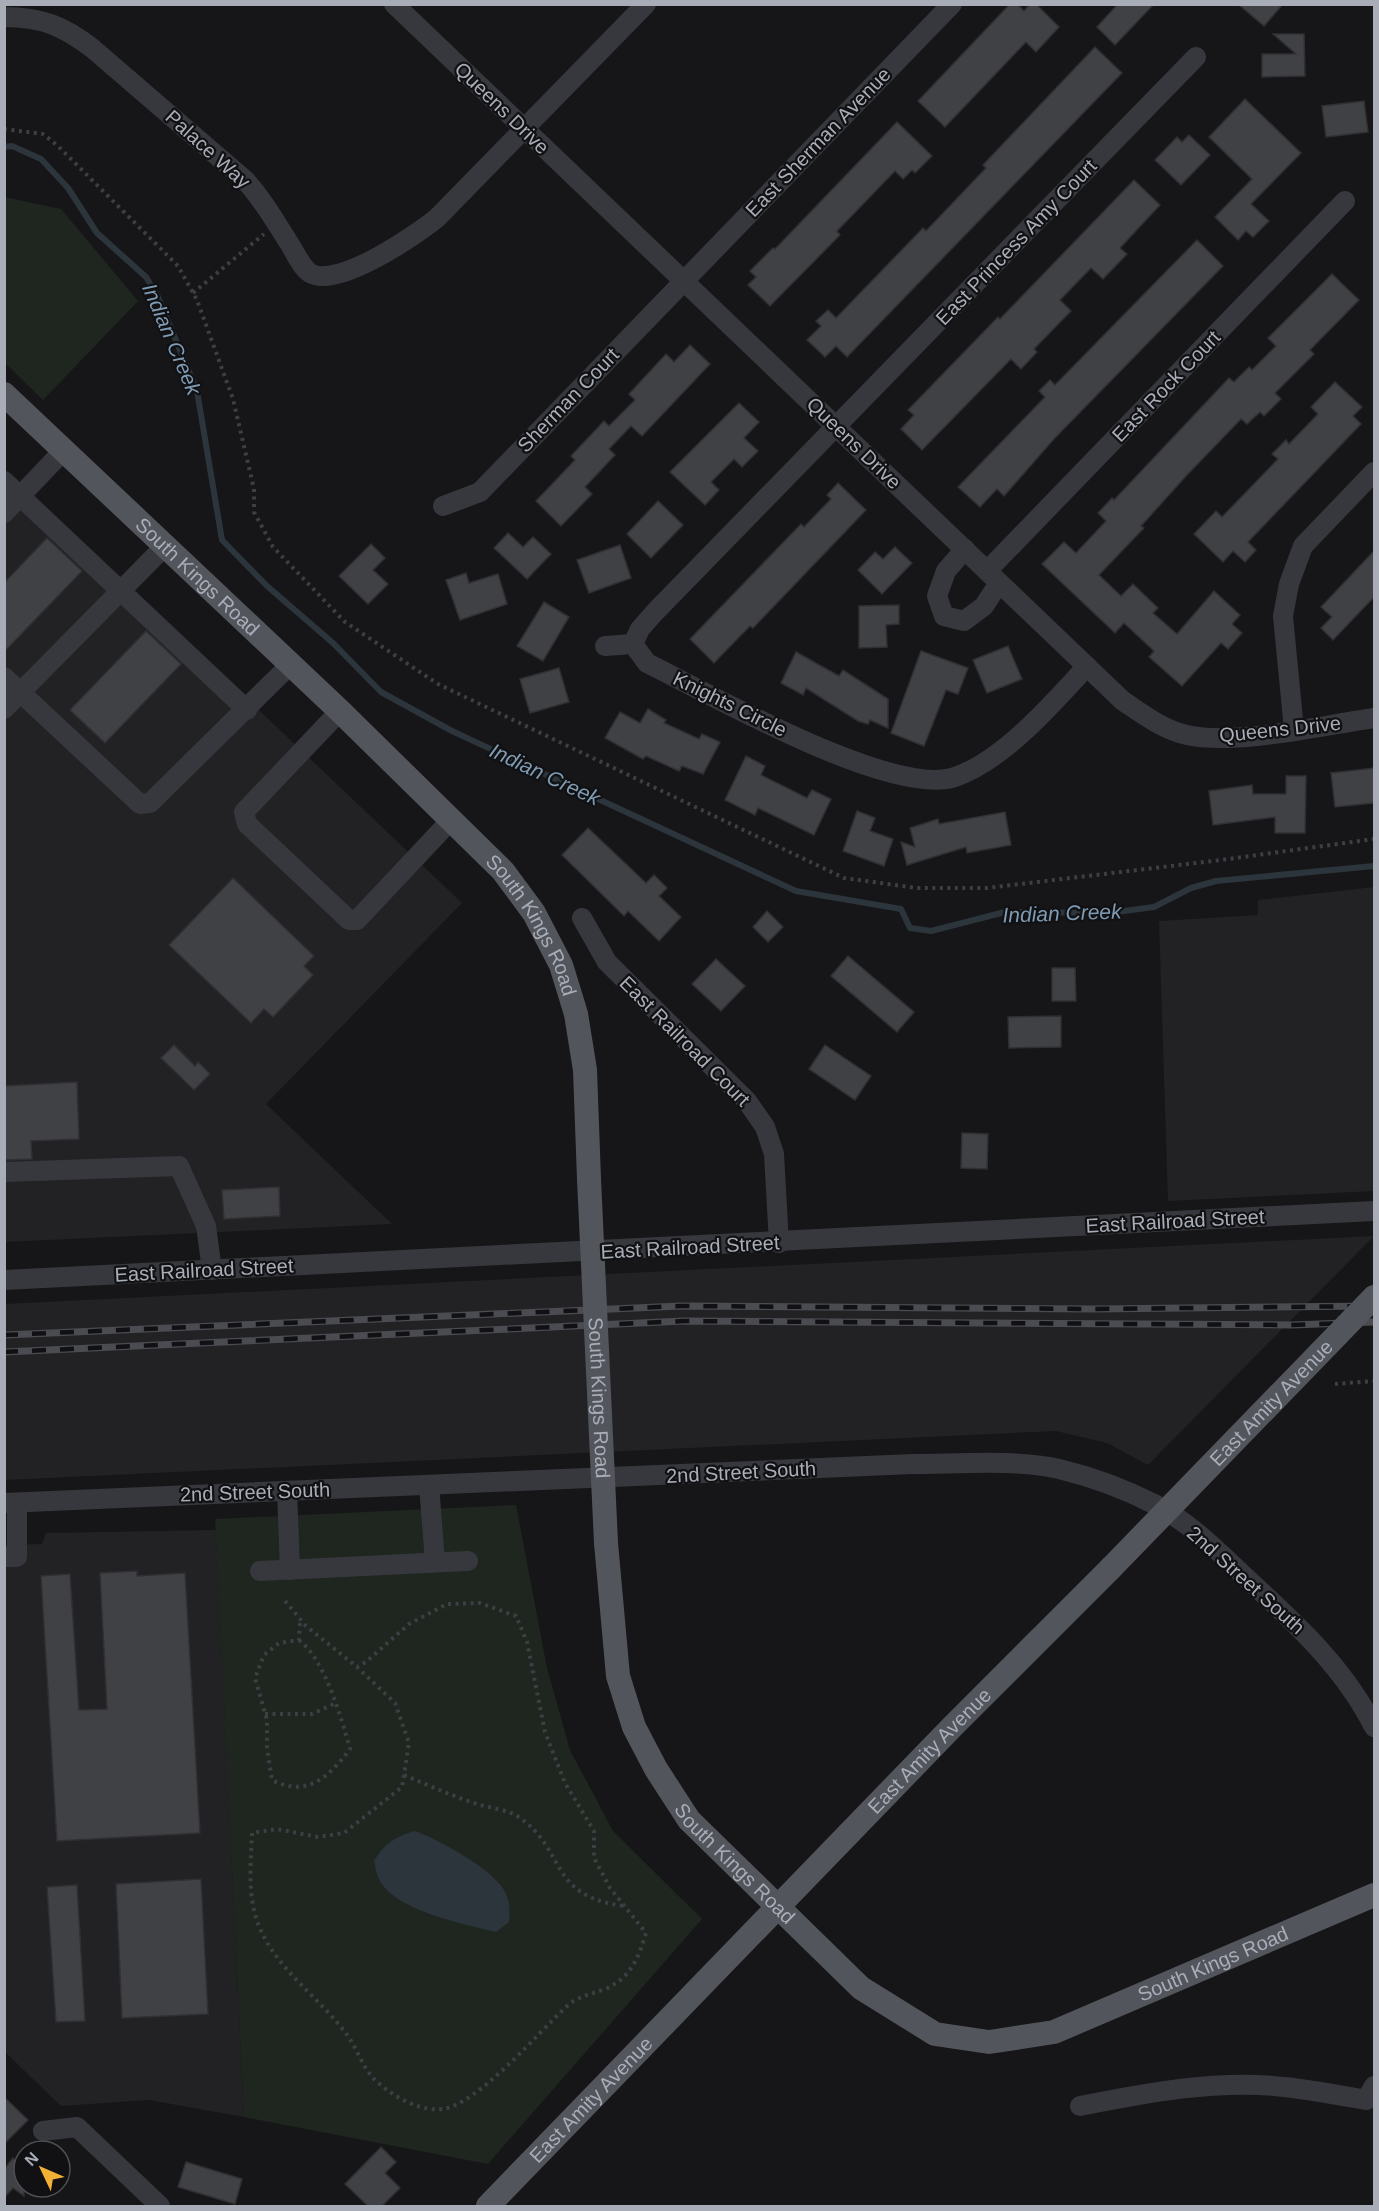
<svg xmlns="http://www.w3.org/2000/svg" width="1379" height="2211" viewBox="0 0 1379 2211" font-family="Arial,sans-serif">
  <rect width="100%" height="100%" fill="#161618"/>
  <g fill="#222225">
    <path d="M4,468L462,903L266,1104L392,1224L5,1242Z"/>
    <path d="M1374,887V1191L1168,1201L1159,921L1258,915V900Z"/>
    <path d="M1374,1236L1148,1465L1107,1443L1056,1431L5,1480V1304Z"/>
    <path d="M216,1530L244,2117L149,2100L61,2106L5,2052L4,1545L42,1544L46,1533Z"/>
  </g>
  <g fill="#1e261f">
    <path d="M4,197L61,209L138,301L43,400L5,363Z"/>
    <path d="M516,1505L547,1668L570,1750L613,1831L702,1919L488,2164L244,2117L215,1519Z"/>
  </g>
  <path fill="#2c353c" d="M415,1831C438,1839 492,1869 504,1890C510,1900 510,1911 509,1922L496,1932C465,1924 394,1911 379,1879C376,1874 376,1867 374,1861C384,1844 396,1836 415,1831Z"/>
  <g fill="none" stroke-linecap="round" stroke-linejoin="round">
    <path stroke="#2c353c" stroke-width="6" d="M4,147L12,146L41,159L68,188L97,233L146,277L157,295L197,391L222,540L267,586L333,643L381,692L452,731L796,891L901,909L910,928L931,931L1005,912L1109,913L1154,907L1191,888L1216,881L1374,866"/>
  </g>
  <g fill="#404145" stroke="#303034" stroke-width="1.5">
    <path d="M1010,4H1017L1024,11L1030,4H1036L1059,27L1036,52L1026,42L945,127L918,101Z"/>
    <path d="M1118,4H1154L1115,45L1097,27Z"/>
    <path d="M1238,4H1283L1264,26Z"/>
    <path d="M1273,34H1304L1305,76L1262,77V54H1296Z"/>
    <path d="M1095,47L1122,73L847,357L836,346L825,357L807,340L821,326L816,321L828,310L836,318L923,228L926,231L986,168L983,165Z"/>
    <path d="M1245,99L1301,153L1251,204L1269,221L1253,237L1246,231L1238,240L1215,217L1252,179L1209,137Z"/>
    <path d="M1364,101L1368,132L1326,137L1322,106Z"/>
    <path d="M897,122L932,156L915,173L912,170L903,179L895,171L837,231L840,235L770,306L748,285L756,277L750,271L773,248L775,249Z"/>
    <path d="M1189,135L1210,155L1181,185L1155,160L1177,137L1182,142Z"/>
    <path d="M1134,180L1160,205L1120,248L1127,254L1103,279L1091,268L1060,300L1071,311L1034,349L1037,352L1021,369L1011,359L922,450L901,429L914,415L908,410L998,317L1000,319Z"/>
    <path d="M1197,240L1223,266L1053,440L1004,496L997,489L980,507L958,487L1045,397L1039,391L1050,380L1055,385Z"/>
    <path d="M1332,274L1359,300L1310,350L1314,354L1275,393L1281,399L1264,416L1260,412L1247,424L1241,419L1187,475L1141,526L1144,528L1099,575L1121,596L1133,584L1158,608L1153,613L1177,634L1214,591L1240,615L1232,624L1242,633L1228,649L1221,643L1182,686L1149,657L1154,651L1124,623L1115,633L1042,564L1064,542L1076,553L1106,521L1098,513L1112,498L1114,500L1229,378L1234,382L1249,367L1252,370L1276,346L1268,338Z"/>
    <path d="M690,345L710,364L642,436L631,426L609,449L615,455L585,487L592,494L561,526L536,501L575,460L571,456L604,421L609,426L635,400L629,394L666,354L674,362Z"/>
    <path d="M1335,382L1362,407L1353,416L1361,424L1248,542L1256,550L1245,562L1233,551L1223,562L1194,534L1216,511L1222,517L1278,459L1272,454L1286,440L1289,444L1318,414L1311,407Z"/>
    <path d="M739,403L759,422L744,438L758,451L742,467L734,459L711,482L719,490L705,505L670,472Z"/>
    <path d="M838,483L866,510L753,628L750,626L714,663L690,639L801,524L804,527L831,499L827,495Z"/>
    <path d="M658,501L683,525L651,558L627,534Z"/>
    <path d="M508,533L523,547L533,537L551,554L527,579L494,548Z"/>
    <path d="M47,538L82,571L4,652V583Z"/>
    <path d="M371,544L385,558L373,570L388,584L368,604L339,576Z"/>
    <path d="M620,545L631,578L589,593L577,560Z"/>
    <path d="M895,547L912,563L882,594L858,570L875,552L883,559Z"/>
    <path d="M1374,551V597L1333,640L1321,628L1332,617L1321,607Z"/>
    <path d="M466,573L469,583L498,574L507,604L460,620L446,580Z"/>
    <path d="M544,602L569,617L543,661L517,646Z"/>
    <path d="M899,605V624L886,625L887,647L859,648V606Z"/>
    <path d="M146,631L181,664L105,743L70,710Z"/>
    <path d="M1008,646L1022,679L987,693L973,660Z"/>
    <path d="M921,651L968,668L958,694L946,690L924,746L891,733Z"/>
    <path d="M796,652L839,676L843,670L888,699V728L870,720L868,724L858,721L806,688L803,695L781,683Z"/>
    <path d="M559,668L569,702L530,713L520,679Z"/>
    <path d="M648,709L666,720L664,723L699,739L702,734L720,742L703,774L682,766L679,771L646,756L643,759L605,738L620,712L640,723Z"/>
    <path d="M746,756L765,766L761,775L807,798L812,790L831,799L814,835L758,808L755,815L725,800Z"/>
    <path d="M1374,768V803L1335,807L1331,773Z"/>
    <path d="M1286,776H1306L1305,833H1275V817L1213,825L1209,791L1252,785L1253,794H1286Z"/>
    <path d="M857,811L875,818L870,831L893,839L884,866L843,851Z"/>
    <path d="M1005,812L1011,845L967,853L966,847L907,865L901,842L915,847L910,828L938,819L939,824Z"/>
    <path d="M588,828L646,883L654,875L667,888L659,896L681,917L659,941L628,911L624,916L562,855Z"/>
    <path d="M233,878L314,956L304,966L313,975L273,1017L264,1009L251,1023L169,945Z"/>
    <path d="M767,911L783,927L768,942L753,927Z"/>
    <path d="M848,956L914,1012L897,1032L831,976Z"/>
    <path d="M716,959L745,986L721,1011L692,984Z"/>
    <path d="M1052,968H1075L1076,1001H1052Z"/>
    <path d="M1061,1016V1047L1009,1048L1008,1017Z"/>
    <path d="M174,1045L195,1066L198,1062L210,1074L194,1090L161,1058Z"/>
    <path d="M825,1045L871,1076L855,1100L809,1069Z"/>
    <path d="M77,1082L79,1139L31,1141L32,1159L4,1160V1086Z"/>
    <path d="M962,1133L988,1134L987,1169L961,1168Z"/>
    <path d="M279,1187L280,1216L224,1219L222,1190Z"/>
    <path d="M137,1571V1576L185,1573L200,1833L57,1841L41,1576L70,1574L79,1710L107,1709L100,1573Z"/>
    <path d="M201,1879L208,2014L122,2018L116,1884Z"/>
    <path d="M77,1885L85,2021L56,2022L47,1887Z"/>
    <path d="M4,2097L28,2120L4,2144Z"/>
    <path d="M381,2147L396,2162L385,2173L400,2188L382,2206H368L345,2184Z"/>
    <path d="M13,2158L24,2167V2196L13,2188L4,2198V2169Z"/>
    <path d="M186,2162L242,2179L235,2204L178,2187Z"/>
  </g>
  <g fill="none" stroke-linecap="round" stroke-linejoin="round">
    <g stroke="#3d3f44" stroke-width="4" stroke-dasharray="3 4.5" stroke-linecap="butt">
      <path d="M4,129L43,134L58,146L178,266L197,300L233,399L254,489V512L273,547L345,622L438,684L844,878L917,888H987L1221,860L1374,839"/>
      <path d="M193,293L264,234"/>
      <path d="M1335,1384L1374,1381"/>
      <path d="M285,1601L306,1626L357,1667L395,1703L409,1743L402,1787L344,1833L318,1837L277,1829L252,1833C251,1859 248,1888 255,1914C268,1964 319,1996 348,2036C357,2049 363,2068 374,2079C391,2095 418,2112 443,2109C479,2103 538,2033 565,2008C577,1996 589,1995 605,1989C630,1979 639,1957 646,1933L610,1888L594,1858V1831L565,1783L545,1732L527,1642L516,1616L480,1603L447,1604L409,1624L366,1662L357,1667"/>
      <path d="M299,1640C325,1660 341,1717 350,1749C329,1777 307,1798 272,1780L267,1749V1720L255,1678L264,1655L279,1643L299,1640L300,1620"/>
      <path d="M265,1714H312L334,1704"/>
      <path d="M404,1775C428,1785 452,1796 477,1804C489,1808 506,1809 517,1816C568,1849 546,1896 624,1906"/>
    </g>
    <g stroke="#37383d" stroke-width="20">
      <path d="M394,4L1123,701C1143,714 1163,730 1187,735C1236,746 1324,725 1374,718"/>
      <path d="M4,17C42,17 63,26 92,48L244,179C262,198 275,221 289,243C295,252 301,267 310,273C336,290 416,235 437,218L646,4"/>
      <path d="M4,481L247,710"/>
      <path d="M443,506L480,492L952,4"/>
      <path d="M4,513L64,450"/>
      <path d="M965,549L946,571L937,596L944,616L964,621L984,606L999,583"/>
      <path d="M987,571L1345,201"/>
      <path d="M605,646L633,644"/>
      <path d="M1087,666C1053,703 1004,760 955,777C892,798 710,694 647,663L633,644L640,629L655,612L1196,57"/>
      <path d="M4,677L140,804L150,803L290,665"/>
      <path d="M4,709L165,546"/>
      <path d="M340,711L244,812L247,824L349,920H357L452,819"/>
      <path d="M1294,730L1283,616L1289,584L1303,546L1374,472"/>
      <path d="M582,918L607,962L747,1101L765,1127L774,1154L779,1243"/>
      <path d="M4,1172L179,1166L206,1226L212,1270"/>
      <path d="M4,1280L1374,1211"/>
      <path d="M429,1485L435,1562"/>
      <path d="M287,1491L290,1570"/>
      <path d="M4,1503L913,1464C955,1464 1019,1459 1059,1469C1093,1477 1125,1489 1156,1505C1188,1522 1215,1548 1241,1573C1291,1619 1343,1665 1374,1727"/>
      <path d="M4,1557H17V1503"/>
      <path d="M260,1571L468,1561"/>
      <path d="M1080,2106C1146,2093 1217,2079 1284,2087C1312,2090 1339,2095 1366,2100L1374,2086"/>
      <path d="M43,2131L77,2127L160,2206"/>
    </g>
    <g stroke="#53555c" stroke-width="24">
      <path id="s1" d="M4,394L340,711L503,871L534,913L561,965L576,1014L585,1070L589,1179"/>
      <path id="s2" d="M606,1543L618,1676L634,1727L656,1769L689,1820L861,1988L935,2034L989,2042L1054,2032L1374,1895"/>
      <path id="s3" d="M488,2206L952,1727L1111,1568"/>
    </g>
    <defs>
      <g id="rail">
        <path d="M4,1335L681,1306L1095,1309L1374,1306"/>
        <path d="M4,1352L684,1321L1291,1325L1374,1322"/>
      </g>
    </defs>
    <use href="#rail" stroke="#4a4c52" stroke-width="7"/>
    <use href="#rail" stroke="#111113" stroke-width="4.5" stroke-dasharray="14" stroke-linecap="butt"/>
    <g stroke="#53555c" stroke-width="24">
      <path id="s4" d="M589,1179L606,1543"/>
      <path id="s5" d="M1111,1568L1374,1297"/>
    </g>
  </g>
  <g text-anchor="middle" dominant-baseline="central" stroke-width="4.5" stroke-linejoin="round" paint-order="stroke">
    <g font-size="20" fill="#a8adb8" stroke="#111113">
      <text transform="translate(502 108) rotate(44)">Queens Drive</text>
      <text transform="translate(818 142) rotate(-46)">East Sherman Avenue</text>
      <text transform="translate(208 149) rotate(42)">Palace Way</text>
      <text transform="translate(1016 242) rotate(-46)">East Princess Amy Court</text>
      <text transform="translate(1166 386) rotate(-46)">East Rock Court</text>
      <text transform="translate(568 400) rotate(-46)">Sherman Court</text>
      <text transform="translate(854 443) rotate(44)">Queens Drive</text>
      <text stroke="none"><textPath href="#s1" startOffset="266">South Kings Road</textPath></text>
      <text transform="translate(730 704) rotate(26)">Knights Circle</text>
      <text transform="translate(1280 729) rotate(-6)">Queens Drive</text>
      <text stroke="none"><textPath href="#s1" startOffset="752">South Kings Road</textPath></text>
      <text transform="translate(685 1041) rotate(45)">East Railroad Court</text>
      <text transform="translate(1175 1221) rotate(-3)">East Railroad Street</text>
      <text transform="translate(690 1247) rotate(-3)">East Railroad Street</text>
      <text transform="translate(204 1270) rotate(-3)">East Railroad Street</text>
      <text stroke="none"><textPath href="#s4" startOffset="219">South Kings Road</textPath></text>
      <text stroke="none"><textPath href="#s5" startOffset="230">East Amity Avenue</textPath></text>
      <text transform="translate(741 1472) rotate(-3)">2nd Street South</text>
      <text transform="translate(255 1492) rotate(-2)">2nd Street South</text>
      <text transform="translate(1246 1580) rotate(42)">2nd Street South</text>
      <text stroke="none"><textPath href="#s3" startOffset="634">East Amity Avenue</textPath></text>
      <text stroke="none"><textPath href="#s2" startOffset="358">South Kings Road</textPath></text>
      <text stroke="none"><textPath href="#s2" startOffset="916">South Kings Road</textPath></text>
      <text stroke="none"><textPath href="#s3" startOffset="148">East Amity Avenue</textPath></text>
    </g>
    <g font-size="21" font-style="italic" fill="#7f9bb3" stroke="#111113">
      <text transform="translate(172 339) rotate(67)">Indian Creek</text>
      <text transform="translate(545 774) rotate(25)">Indian Creek</text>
      <text transform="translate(1062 913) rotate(-2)">Indian Creek</text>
    </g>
  </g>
  <rect width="1379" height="2211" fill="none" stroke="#a8adb8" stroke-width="12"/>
  <g transform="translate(42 2169) rotate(314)"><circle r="28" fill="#111113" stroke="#4d4f55" stroke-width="1.5"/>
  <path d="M0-4.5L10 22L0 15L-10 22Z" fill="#f2b134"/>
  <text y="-9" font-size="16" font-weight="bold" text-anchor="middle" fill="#a8adb8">N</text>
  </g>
</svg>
